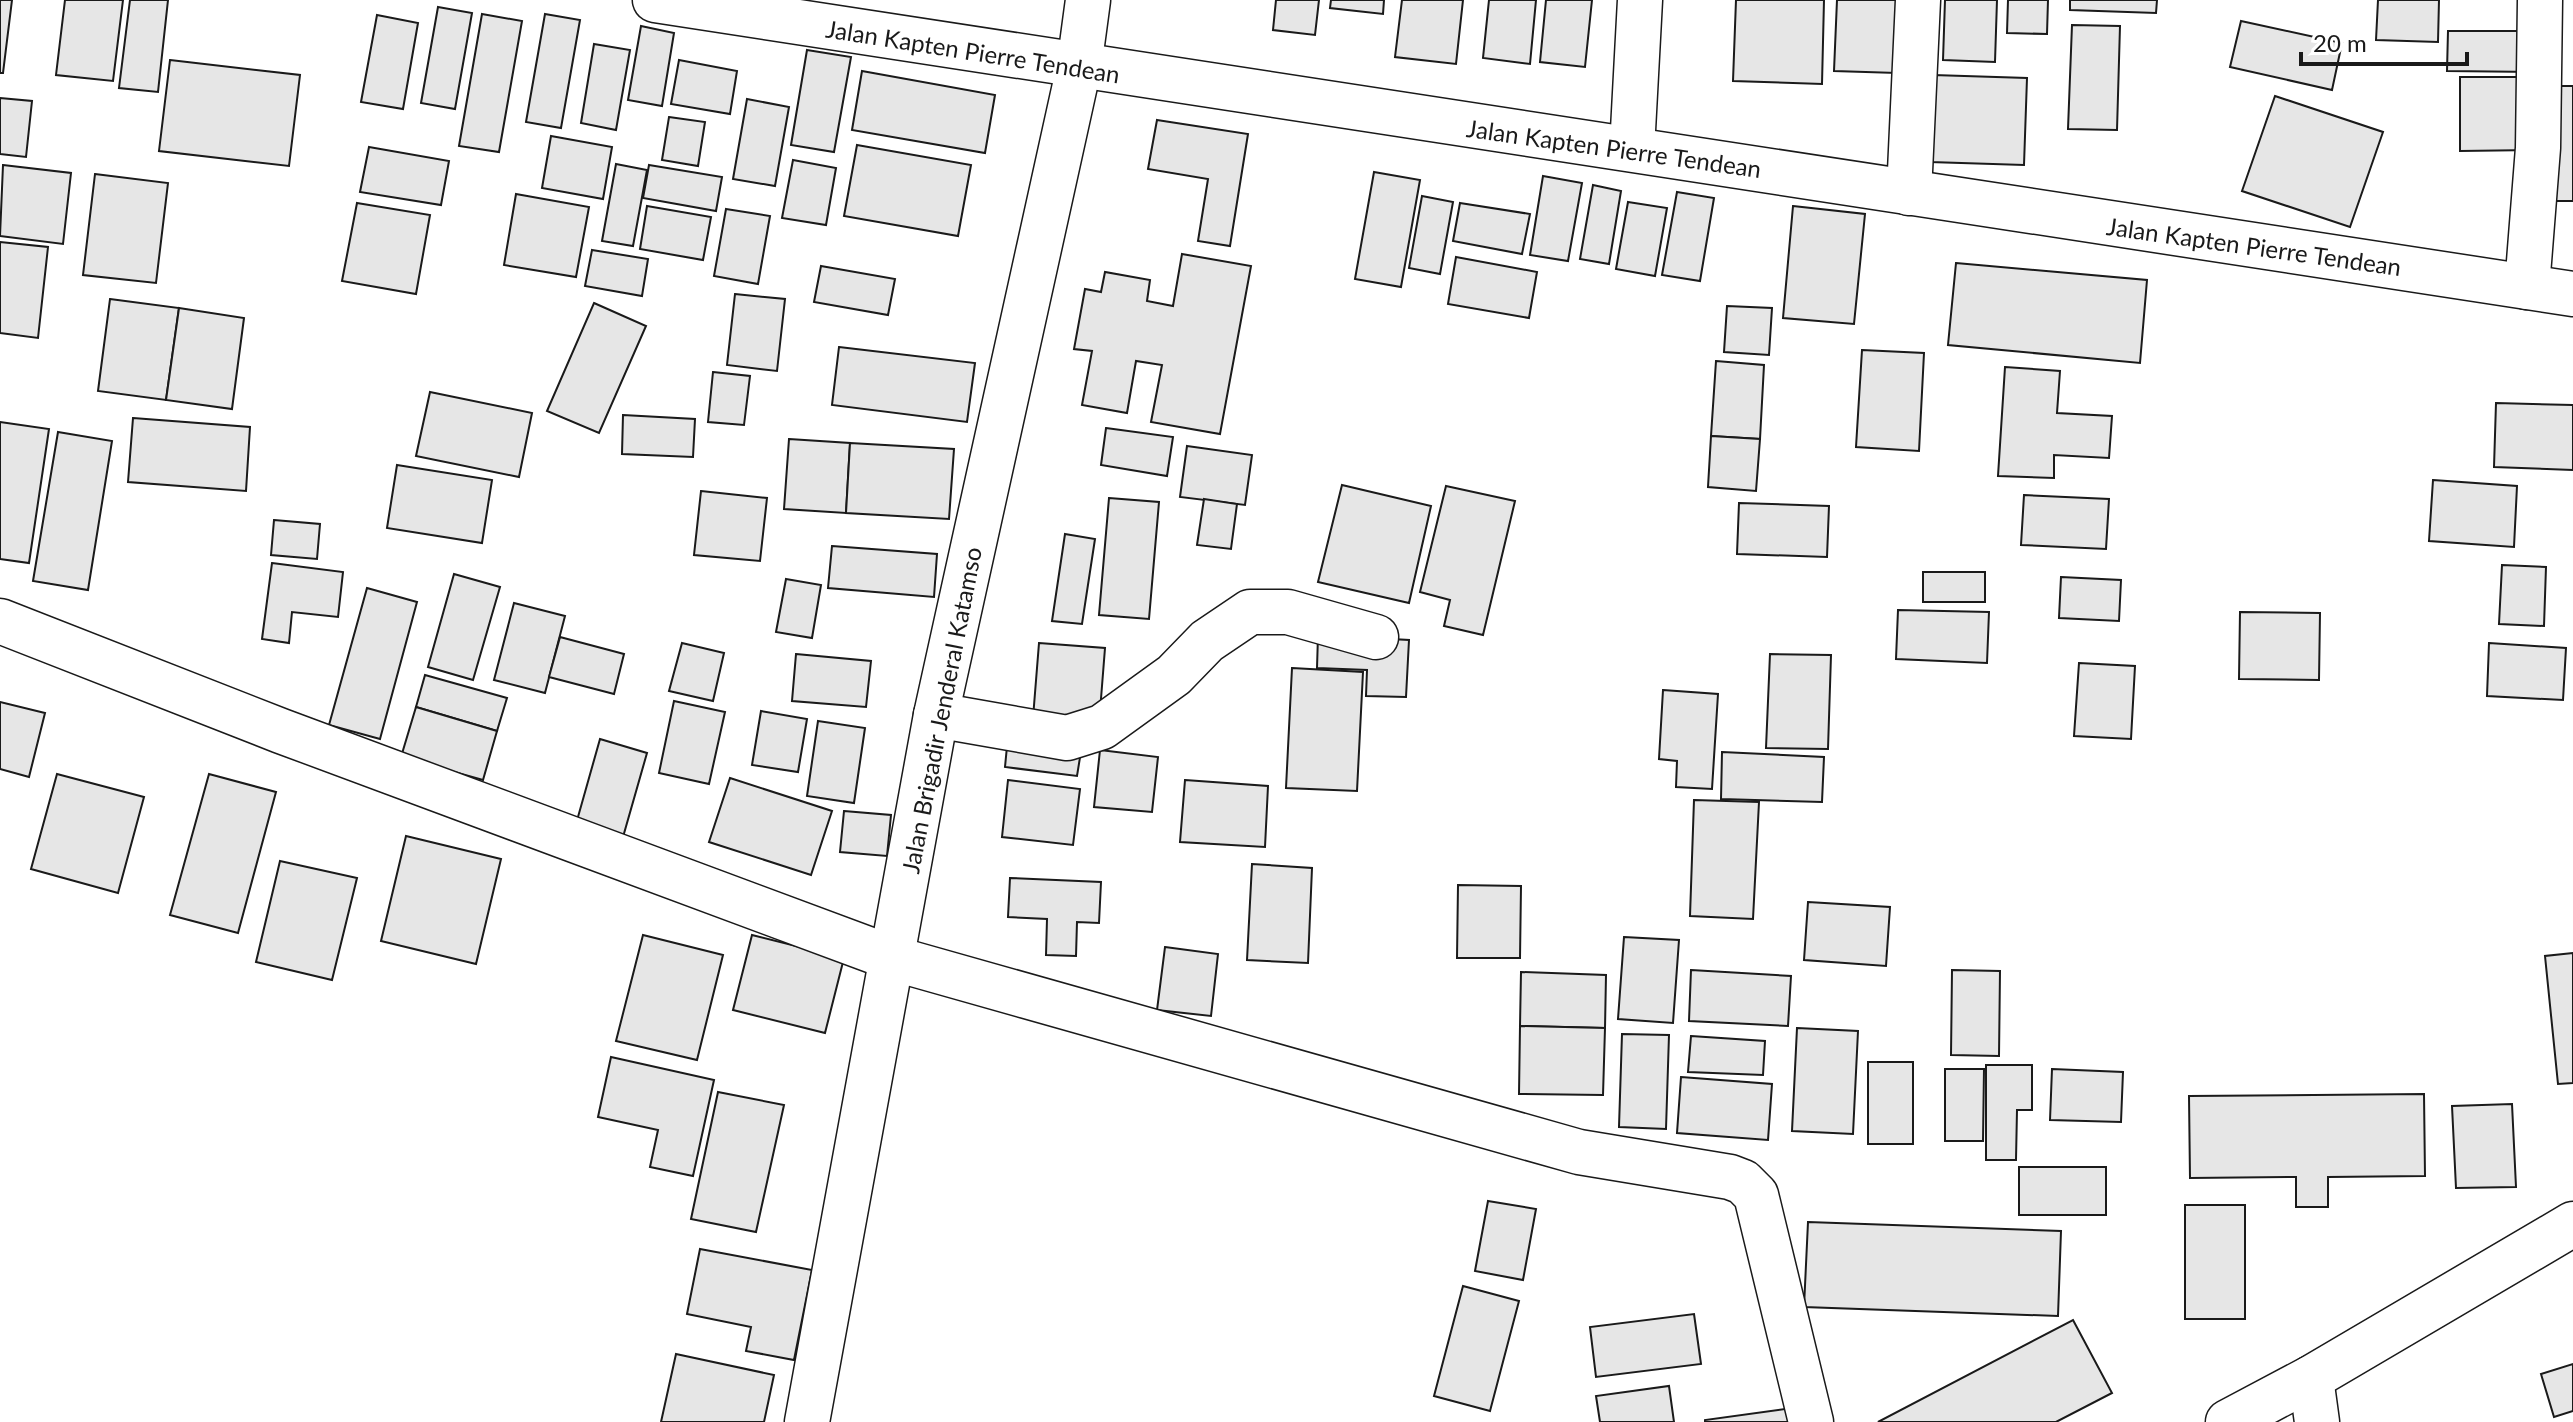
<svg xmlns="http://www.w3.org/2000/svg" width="2573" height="1422" viewBox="0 0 2573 1422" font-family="Lato,sans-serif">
  <rect width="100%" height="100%" fill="#fff"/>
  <g fill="#e6e6e6" stroke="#1a1a1a" stroke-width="2">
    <path d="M0,0H12L3,73H0Z"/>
    <path d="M65,0H123L113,81L56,75Z"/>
    <path d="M130,0H168L158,92L119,88Z"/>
    <path d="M1276,0H1319L1315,35L1273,30Z"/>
    <path d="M1331,0H1384L1383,14L1330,8Z"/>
    <path d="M1402,0H1463L1456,64L1395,57Z"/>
    <path d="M1489,0H1536L1530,64L1483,58Z"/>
    <path d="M1546,0H1592L1585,67L1540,62Z"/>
    <path d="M1736,0H1824L1822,84L1733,81Z"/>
    <path d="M1837,0H1899L1897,73L1834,71Z"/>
    <path d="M1945,0H1997L1995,62L1943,60Z"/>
    <path d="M2008,0H2048L2047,34L2007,33Z"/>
    <path d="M2070,0H2157L2156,13L2070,10Z"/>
    <path d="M2378,0H2439L2438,42L2376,40Z"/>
    <path d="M438,7L472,13L455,109L421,103Z"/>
    <path d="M482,14L522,21L499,152L459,146Z"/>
    <path d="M545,14L580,20L561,128L526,122Z"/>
    <path d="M377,15L418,23L403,109L361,102Z"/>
    <path d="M2241,21L2342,43L2332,90L2230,67Z"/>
    <path d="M2072,25L2120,26L2117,130L2068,129Z"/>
    <path d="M641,26L674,33L662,106L628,100Z"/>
    <path d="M2448,31H2537L2536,72L2447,71Z"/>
    <path d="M594,44L630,50L616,130L581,123Z"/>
    <path d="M807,50L851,57L834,152L791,145Z"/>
    <path d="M170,60L300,75L289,166L159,151Z"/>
    <path d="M679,60L737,71L730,114L671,104Z"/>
    <path d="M862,71L995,95L985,153L852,130Z"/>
    <path d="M1933,75L2027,78L2024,165L1930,162Z"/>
    <path d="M2460,77H2534V150L2460,151Z"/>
    <path d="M2555,86H2573V201H2554Z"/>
    <path d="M2275,96L2383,132L2350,227L2242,191Z"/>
    <path d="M0,98L32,101L26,157L0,154Z"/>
    <path d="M747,99L789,107L775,186L733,179Z"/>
    <path d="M669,117L705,122L698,166L662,160Z"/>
    <path d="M1157,120L1248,134L1230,246L1198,241L1208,179L1148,169Z"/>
    <path d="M551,136L612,147L603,199L542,188Z"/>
    <path d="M857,145L971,165L958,236L844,216Z"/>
    <path d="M369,147L449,161L441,205L360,192Z"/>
    <path d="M793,160L836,168L826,225L782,218Z"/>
    <path d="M616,164L647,170L633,246L602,241Z"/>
    <path d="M3,165L71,173L63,244L0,236Z"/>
    <path d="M649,165L722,177L716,211L643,198Z"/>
    <path d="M1374,172L1420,180L1401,287L1355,279Z"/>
    <path d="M95,174L168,183L156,283L83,275Z"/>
    <path d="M1543,176L1582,183L1568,261L1530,255Z"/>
    <path d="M1593,185L1621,191L1609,264L1580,259Z"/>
    <path d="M1677,192L1714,198L1700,281L1662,275Z"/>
    <path d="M516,194L589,207L576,277L504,265Z"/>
    <path d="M1422,196L1453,202L1440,274L1409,268Z"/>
    <path d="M1628,202L1667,208L1655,276L1616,269Z"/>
    <path d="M357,203L430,215L416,294L342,281Z"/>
    <path d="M1460,203L1530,214L1522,254L1453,241Z"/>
    <path d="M647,206L711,217L703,260L640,249Z"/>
    <path d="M1793,206L1865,214L1854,324L1783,318Z"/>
    <path d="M726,209L770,216L758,284L714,276Z"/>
    <path d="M0,242L48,247L38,338L0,333Z"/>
    <path d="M592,250L648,259L642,296L585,286Z"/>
    <path d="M1182,254L1251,266L1220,434L1151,422L1162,365L1136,361L1127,413L1082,405L1092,351L1074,349L1085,289L1101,292L1105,272L1150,280L1147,301L1173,306Z"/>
    <path d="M1456,257L1537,272L1529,318L1448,304Z"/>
    <path d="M1956,263L2147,280L2140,363L1948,345Z"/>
    <path d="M821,266L895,279L888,315L814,302Z"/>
    <path d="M735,294L785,299L777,371L727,365Z"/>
    <path d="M110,299L179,308L166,400L98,391Z"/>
    <path d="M594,303L646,326L599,433L547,411Z"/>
    <path d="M1727,306L1772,308L1769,355L1724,352Z"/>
    <path d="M179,308L244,318L232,409L166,400Z"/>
    <path d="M839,347L975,363L967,422L832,405Z"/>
    <path d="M1862,350L1924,353L1919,451L1856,447Z"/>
    <path d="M1716,361L1764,365L1760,439L1711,436Z"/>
    <path d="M2005,367L2060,371L2057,413L2112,416L2109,458L2054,455V478L1998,476Z"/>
    <path d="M713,372L750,376L744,425L708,422Z"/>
    <path d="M430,392L532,413L519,477L416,456Z"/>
    <path d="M2496,403L2573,405V470L2494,467Z"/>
    <path d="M623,415L695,419L693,457L622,454Z"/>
    <path d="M133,418L250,427L246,491L128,482Z"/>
    <path d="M0,422L49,429L29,563L0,559Z"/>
    <path d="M1106,428L1173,437L1167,476L1101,465Z"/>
    <path d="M58,432L112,441L88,590L33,581Z"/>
    <path d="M1711,436L1760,439L1756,491L1708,487Z"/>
    <path d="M789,439L850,443L846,513L784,509Z"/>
    <path d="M850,443L954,449L949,519L846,513Z"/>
    <path d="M1187,446L1252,455L1245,505L1180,497Z"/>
    <path d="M397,465L492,480L482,543L387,528Z"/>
    <path d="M2433,480L2517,486L2514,547L2429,541Z"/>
    <path d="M1342,485L1431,506L1409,603L1318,582Z"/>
    <path d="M1446,486L1515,501L1483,635L1444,626L1450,600L1420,592Z"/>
    <path d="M701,491L767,498L760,561L694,555Z"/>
    <path d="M2024,495L2109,499L2106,549L2021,545Z"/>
    <path d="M1109,498L1159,502L1149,619L1099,615Z"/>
    <path d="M1204,499L1237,504L1231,549L1197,545Z"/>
    <path d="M1739,503L1829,506L1827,557L1737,554Z"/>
    <path d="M274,520L320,524L317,559L271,555Z"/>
    <path d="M1065,534L1095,539L1082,624L1052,621Z"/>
    <path d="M832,546L937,554L934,597L828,588Z"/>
    <path d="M272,563L343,572L338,617L292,612L289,643L262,639Z"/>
    <path d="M2502,565L2546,567L2544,626L2499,624Z"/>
    <rect x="1923" y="572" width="62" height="30"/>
    <path d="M454,574L500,587L473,680L428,667Z"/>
    <path d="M2061,577L2121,580L2119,621L2059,618Z"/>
    <path d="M786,579L821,585L812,638L776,632Z"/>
    <path d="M367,588L417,602L380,739L329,725Z"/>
    <path d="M514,603L565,616L545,693L494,680Z"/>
    <path d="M1898,610L1989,612L1987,663L1896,659Z"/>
    <path d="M2240,612L2320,613L2319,680L2239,679Z"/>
    <path d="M1318,635L1409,640L1406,697L1366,696L1367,670L1317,668Z"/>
    <path d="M560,637L624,654L614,694L549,677Z"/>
    <path d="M682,643L724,653L713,701L669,691Z"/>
    <path d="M1039,643L1105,648L1099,724L1033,718Z"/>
    <path d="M2489,643L2566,648L2563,700L2487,696Z"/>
    <path d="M796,654L871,661L866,707L792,701Z"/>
    <path d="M1770,654L1831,655L1828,749L1766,748Z"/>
    <path d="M2079,663L2135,666L2131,739L2074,736Z"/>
    <path d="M1292,668L1363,672L1357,791L1286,788Z"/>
    <path d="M425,675L507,698L497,731L416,707Z"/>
    <path d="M1663,690L1718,694L1712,789L1676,787L1677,761L1659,759Z"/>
    <path d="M674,701L725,712L709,784L659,773Z"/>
    <path d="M0,702L45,713L29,777L0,769Z"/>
    <path d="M416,707L497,731L483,780L401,757Z"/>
    <path d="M761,711L807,719L798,772L752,765Z"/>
    <path d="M818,721L865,728L854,803L807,796Z"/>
    <path d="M1008,736L1082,745L1077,776L1005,767Z"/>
    <path d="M600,739L647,753L623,837L576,824Z"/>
    <path d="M1100,750L1158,757L1152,812L1094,807Z"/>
    <path d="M1722,752L1824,757L1822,802L1721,799Z"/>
    <path d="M57,774L144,797L118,893L31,869Z"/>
    <path d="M209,774L276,792L238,933L170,915Z"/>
    <path d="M730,778L832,811L811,875L709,842Z"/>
    <path d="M1008,780L1080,789L1073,845L1002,837Z"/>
    <path d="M1185,780L1268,786L1265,847L1180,842Z"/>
    <path d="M1694,800L1759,802L1753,919L1690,916Z"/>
    <path d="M844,811L891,815L887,856L840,852Z"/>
    <path d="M406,836L501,859L476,964L381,941Z"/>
    <path d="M280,861L357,878L332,980L256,962Z"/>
    <path d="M1252,864L1312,868L1308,963L1247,960Z"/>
    <path d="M1010,878L1101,882L1099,923L1077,922L1076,956L1046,955L1047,919L1008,917Z"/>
    <path d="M1458,885L1521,886L1520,958H1457Z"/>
    <path d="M1808,902L1890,907L1886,966L1804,960Z"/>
    <path d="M643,935L723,955L697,1060L616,1041Z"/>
    <path d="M752,935L844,958L825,1033L733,1010Z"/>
    <path d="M1624,937L1679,940L1673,1023L1618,1019Z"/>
    <path d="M1165,947L1218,954L1211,1016L1157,1010Z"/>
    <path d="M2573,953V1083L2558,1084L2545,956Z"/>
    <path d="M1691,970L1791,976L1788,1026L1689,1021Z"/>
    <path d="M1952,970L2000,971L1999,1056L1951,1055Z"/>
    <path d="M1521,972L1606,975L1605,1028L1520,1026Z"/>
    <path d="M1520,1026L1605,1028L1603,1095L1519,1094Z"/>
    <path d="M1797,1028L1858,1031L1853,1134L1792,1131Z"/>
    <path d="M1622,1034L1669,1035L1666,1129L1619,1127Z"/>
    <path d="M1691,1036L1765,1041L1763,1075L1688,1072Z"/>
    <path d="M611,1057L714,1080L693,1176L650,1167L658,1130L598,1117Z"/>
    <rect x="1868" y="1062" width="45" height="82"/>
    <path d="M1986,1065H2032V1110H2017L2016,1160H1986Z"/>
    <path d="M1945,1069H1984L1983,1141H1945Z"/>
    <path d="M2052,1069L2123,1072L2121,1122L2050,1120Z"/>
    <path d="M1681,1077L1772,1084L1768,1140L1677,1133Z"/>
    <path d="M718,1092L784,1105L756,1232L691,1219Z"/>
    <path d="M2424,1094L2425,1176L2328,1177V1207H2296V1177L2190,1178L2189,1096Z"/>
    <path d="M2512,1104L2516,1187L2456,1188L2452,1106Z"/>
    <rect x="2019" y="1167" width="87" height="48"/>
    <path d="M1488,1201L1536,1209L1523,1280L1475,1271Z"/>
    <rect x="2185" y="1205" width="60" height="114"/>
    <path d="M1808,1222L2061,1231L2058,1316L1804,1307Z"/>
    <path d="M700,1249L812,1270L794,1360L746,1351L751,1327L687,1314Z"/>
    <path d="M1463,1286L1519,1301L1490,1411L1434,1396Z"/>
    <path d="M1694,1314L1701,1364L1596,1377L1590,1327Z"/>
    <path d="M2073,1320L2112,1393L2056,1422H1878Z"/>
    <path d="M676,1354L774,1375L764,1422H661Z"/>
    <path d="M2573,1364V1411L2554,1417L2541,1374Z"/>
    <path d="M1669,1386L1674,1422H1600L1596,1396Z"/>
    <path d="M1792,1408L1795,1422H1705V1420Z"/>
  </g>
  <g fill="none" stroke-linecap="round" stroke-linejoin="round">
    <defs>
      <g id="street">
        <path d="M655,0C1294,102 1934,196 2573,294"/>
        <path d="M1632,149L1640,0"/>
        <path d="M1909,193L1918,0"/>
        <path d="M2527,287L2538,148L2540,0"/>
        <path d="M0,621L281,731L892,958L1579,1152L1730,1177L1743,1182L1756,1195L1811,1422"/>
        <path d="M936,715L1067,738L1102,727L1174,675L1207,641L1250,612H1288L1376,637"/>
        <path d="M2311,1378L2317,1422"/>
      </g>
      <path id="secondary" d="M807,1422L936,715L1079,67L1088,0"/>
      <path id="highway" d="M2228,1422L2311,1378L2573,1224"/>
    </defs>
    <use href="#street" stroke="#1a1a1a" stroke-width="47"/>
    <use href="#secondary" stroke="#1a1a1a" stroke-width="47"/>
    <use href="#highway" stroke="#1a1a1a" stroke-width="47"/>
    <use href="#street" stroke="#fff" stroke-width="44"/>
    <use href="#secondary" stroke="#fff" stroke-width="44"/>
    <use href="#highway" stroke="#fff" stroke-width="44"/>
  </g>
  <g text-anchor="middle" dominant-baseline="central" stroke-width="6" stroke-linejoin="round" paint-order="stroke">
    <g font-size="24" fill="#1a1a1a" stroke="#fff">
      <text transform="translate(973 51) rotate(9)">Jalan Kapten Pierre Tendean</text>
      <text transform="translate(1614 148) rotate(8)">Jalan Kapten Pierre Tendean</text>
      <text transform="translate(2254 246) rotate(8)">Jalan Kapten Pierre Tendean</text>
      <text transform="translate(941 710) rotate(-79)">Jalan Brigadir Jenderal Katamso</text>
    </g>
  </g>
  <path d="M2301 52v12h166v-12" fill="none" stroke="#1a1a1a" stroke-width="4"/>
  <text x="2313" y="52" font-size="24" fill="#1a1a1a" stroke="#ffffff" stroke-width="6" paint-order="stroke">20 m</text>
</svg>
